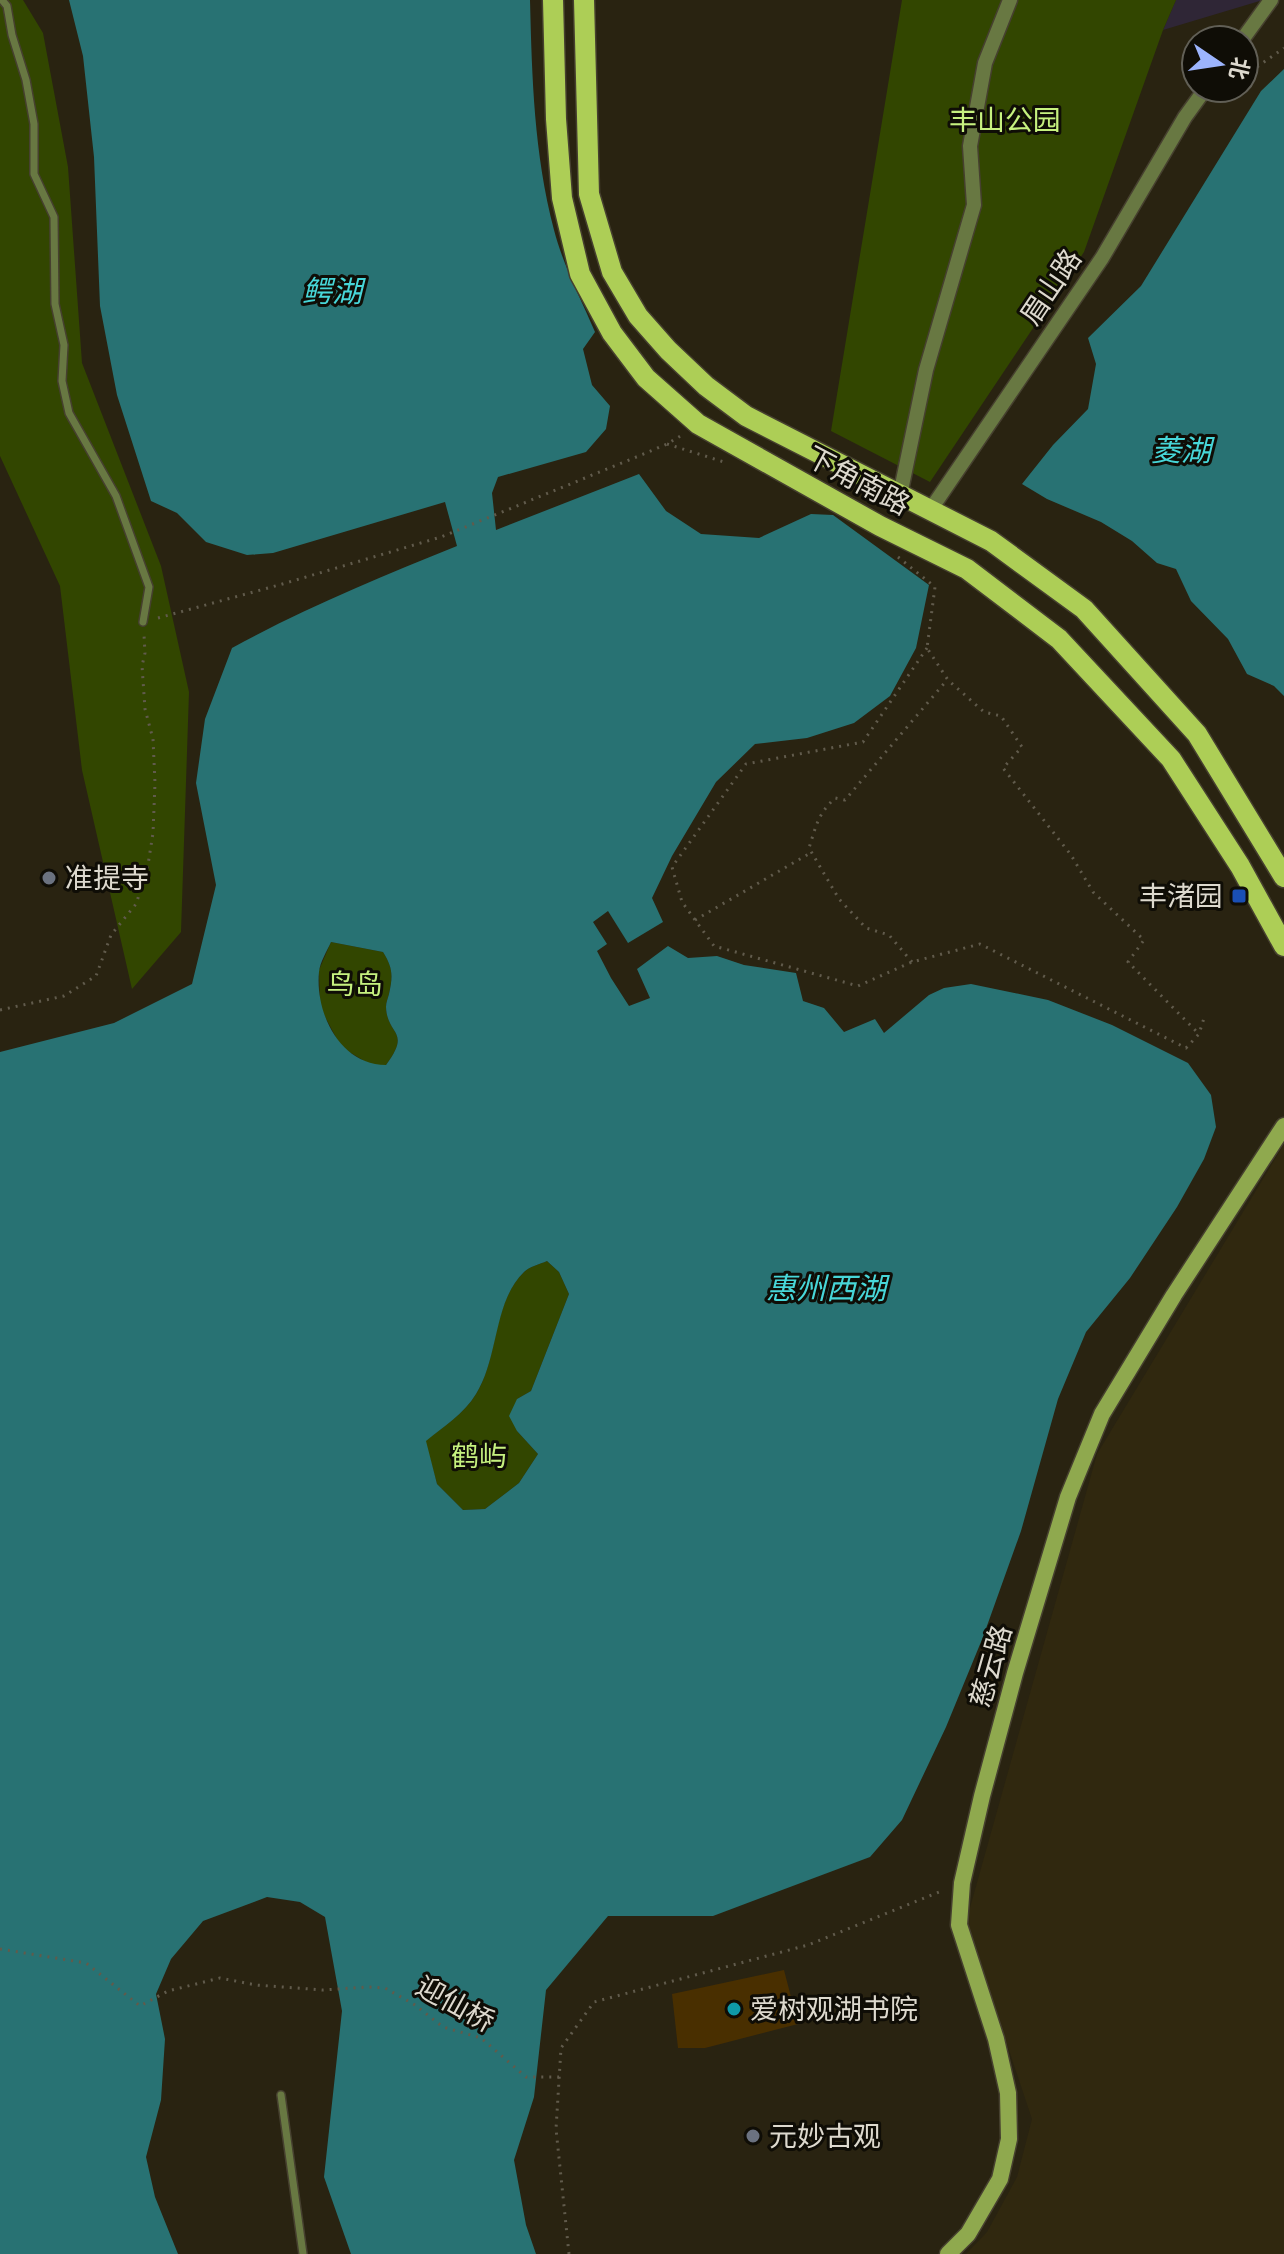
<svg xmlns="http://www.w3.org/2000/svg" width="1284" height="2254" viewBox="0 0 1284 2254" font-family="Raleway,'Noto Sans SC',sans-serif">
  <rect width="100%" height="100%" fill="#292311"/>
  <path fill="#30280f" d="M1284,1144V2254H966L987,2232L1017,2177L1032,2119L966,1922L1097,1454Z"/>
  <path fill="#2f2636" d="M1176,0H1263L1163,30Z"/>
  <g fill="#324600">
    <path d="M0,0H23L43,33L68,167L82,363L161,566L189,692L181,932L132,989L82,770L60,586L0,456Z"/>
    <path d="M902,0H1176L1163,30L1084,252L930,482L831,431Z"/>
    <path d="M331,942L383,952C393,968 393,975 389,994C388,998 386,1002 386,1007C387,1036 412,1030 386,1065H371L341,1047L320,1007L319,970Z"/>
    <path d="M547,1261L559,1272L569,1294L531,1391L517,1399V1431L538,1454L519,1483L485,1509L463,1510L437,1484L425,1441C443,1427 464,1414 476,1394C499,1357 492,1303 524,1272C529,1267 540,1264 547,1261Z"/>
  </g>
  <g fill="#287273" fill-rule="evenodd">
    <path d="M69,0H530C532,79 534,153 554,230C563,265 581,299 595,332L583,349L592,385L610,406L606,429L586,452L498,477L492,493L496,530L639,474L666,511L701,534L759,538L811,514L833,515L929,585L916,648L890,696L854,723L807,738L755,744L716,782L672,856L652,898L663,922L628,943L608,911L593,922L607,944L597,951L611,978L629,1006L650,998L637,969L668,946L688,958L717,956L744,965L796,973L803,1001L824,1008L844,1032L875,1019L884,1033L929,995L944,988L971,984L1048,1000L1112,1025L1188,1063L1211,1095L1216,1127L1204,1159L1177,1207L1130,1278L1086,1332L1058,1399L1021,1531L983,1637L946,1727L902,1820L870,1857L713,1916H608L546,1990L534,2097L514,2160L526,2225L536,2254H351L324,2177L342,2011L325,1917L300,1902L267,1897L203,1921L171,1959L156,1994L165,2039L161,2100L146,2157L155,2197L178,2254H0V1052L114,1023L192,984L216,885L196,783L205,719L232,648C305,608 380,577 457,546L445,502L273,553L247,555L206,542L177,513L151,501L117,395L100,306L94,157L83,56ZM331,942L383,952C393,968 393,976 389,994C388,998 386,1002 386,1007C387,1036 412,1030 386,1065C340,1065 315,1013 319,972C320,962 327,951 331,942ZM547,1261L559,1272L569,1294L531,1391L517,1399L509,1416L517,1431L538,1454L519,1483L485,1509L463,1510L437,1484L426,1441C443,1427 464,1414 476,1394C499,1358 493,1302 524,1272C529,1267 540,1264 547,1261Z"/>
    <path d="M1284,69V696L1274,686L1247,674L1228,639L1191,601L1176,569L1157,563L1132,541L1101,522L1047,499L1022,484L1053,445L1088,409L1096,364L1088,338L1141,286L1261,91Z"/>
  </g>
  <path fill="#492f00" d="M784,1970L798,2024L705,2048H678L672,1994Z"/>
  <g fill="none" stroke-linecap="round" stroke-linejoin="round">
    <defs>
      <g id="lane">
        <path d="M2,0L7,6L12,35L26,80L34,124V174L54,217L55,304L64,345L62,381L69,413L116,496L149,587L143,622"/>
        <path d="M281,2095L303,2254"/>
      </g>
      <g id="street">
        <path d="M1242,40L1271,0"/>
        <path d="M900,495L926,370L974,205L970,146L985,63L1010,0"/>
        <path d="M931,509L1102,258L1185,117L1206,88"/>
      </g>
      <path id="secondary" d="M948,2254L968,2234L1000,2179L1009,2139L1008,2093L996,2039L959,1925L962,1883L982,1796L1015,1673L1068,1497L1102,1414L1174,1295L1284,1126"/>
      <g id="primary">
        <path d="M553,0L556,119L562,198L580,274L612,333L646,378L698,424L880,526L967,569L1059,639L1171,759L1240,866L1284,946"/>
        <path d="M584,0L589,194L612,272L638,316L668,350L706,386L746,416L991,541L1084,609L1197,734L1284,877"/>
      </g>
    </defs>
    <use href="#lane" stroke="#46402f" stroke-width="10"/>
    <use href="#street" stroke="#46402f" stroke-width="17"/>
    <use href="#secondary" stroke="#46402f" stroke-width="19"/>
    <use href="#primary" stroke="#46402f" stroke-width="23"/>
    <g stroke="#615b4c" stroke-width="3" stroke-dasharray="2 6" stroke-linecap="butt">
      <path d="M1244,76L1284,48"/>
      <path d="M667,444L724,462"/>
      <path d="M898,557L935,587L927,648L948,680L984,712L1001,716L1022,747L1003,768L1071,855L1093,892L1144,940L1128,962L1198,1033"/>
      <path d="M158,618L279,585L441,537L646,453L667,444L682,435"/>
      <path d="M927,648L863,742L746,764L672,867L682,902L714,946L858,986L912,962L980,944L1186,1048L1199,1034L1204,1018"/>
      <path d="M695,920L812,852"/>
      <path d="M912,962L889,935L866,928L839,899L809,848C816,826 818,814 835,798L845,800L947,680"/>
      <path d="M0,1010L64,996L96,976L111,935L136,904L147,871L153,833L155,783L153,739L145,709L142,666L145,653L144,635"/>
      <path d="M0,1949L86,1963L140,2006L168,1991L220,1978L256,1985L323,1990L368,1987L385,1988L415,2005L443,2027L481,2038L526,2077H559"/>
      <path d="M569,2254L556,2129L561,2048L594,2002L808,1945L944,1890"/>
    </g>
    <use href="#lane" stroke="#687842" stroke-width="7"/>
    <use href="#street" stroke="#687842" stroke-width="14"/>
    <use href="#secondary" stroke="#8fa94e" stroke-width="16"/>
    <use href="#primary" stroke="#adce56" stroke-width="20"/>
  </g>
  <g fill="#6b7280" stroke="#0f0d06" stroke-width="3">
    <circle cx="49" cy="878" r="8"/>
    <circle cx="753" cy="2136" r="8"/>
  </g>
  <rect fill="#1a4fb4" stroke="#0f0d06" stroke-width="3" x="1231" y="888" width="16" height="16" rx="4"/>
  <circle fill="#0f9aa8" stroke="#0f0d06" stroke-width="3" cx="734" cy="2009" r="8"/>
  <g text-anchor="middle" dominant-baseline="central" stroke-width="6" stroke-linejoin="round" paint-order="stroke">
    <g font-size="28" fill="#c6f17f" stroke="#0f0d06">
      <text x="1005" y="120">丰山公园</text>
      <text x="355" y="984">鸟岛</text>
      <text x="479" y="1456">鹤屿</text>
    </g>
    <g font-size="28" fill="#ddd9ce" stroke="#0f0d06">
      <text transform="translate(1051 287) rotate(-56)">眉山路</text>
      <text transform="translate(858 481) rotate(28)">下角南路</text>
      <text transform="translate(991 1666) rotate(-74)">慈云路</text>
      <text transform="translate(455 2004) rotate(29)">迎仙桥</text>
    </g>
    <g font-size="28" fill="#ddd9ce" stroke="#0f0d06" text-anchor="start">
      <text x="65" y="878">准提寺</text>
      <text x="1223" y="896" text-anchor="end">丰渚园</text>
      <text x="750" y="2009">爱树观湖书院</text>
      <text x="769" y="2136">元妙古观</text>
    </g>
    <g font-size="30" font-style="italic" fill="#47d6d8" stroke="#0f0d06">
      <text x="332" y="291">鳄湖</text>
      <text x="1181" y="450">菱湖</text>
      <text x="826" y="1288">惠州西湖</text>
    </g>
  </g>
  <g transform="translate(1220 64) rotate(103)"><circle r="38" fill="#0f0d06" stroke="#615f56" stroke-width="2"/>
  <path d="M0-6L14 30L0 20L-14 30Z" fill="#9cb4fd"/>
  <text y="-12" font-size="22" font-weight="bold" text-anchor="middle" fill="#ddd9ce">北</text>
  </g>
</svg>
